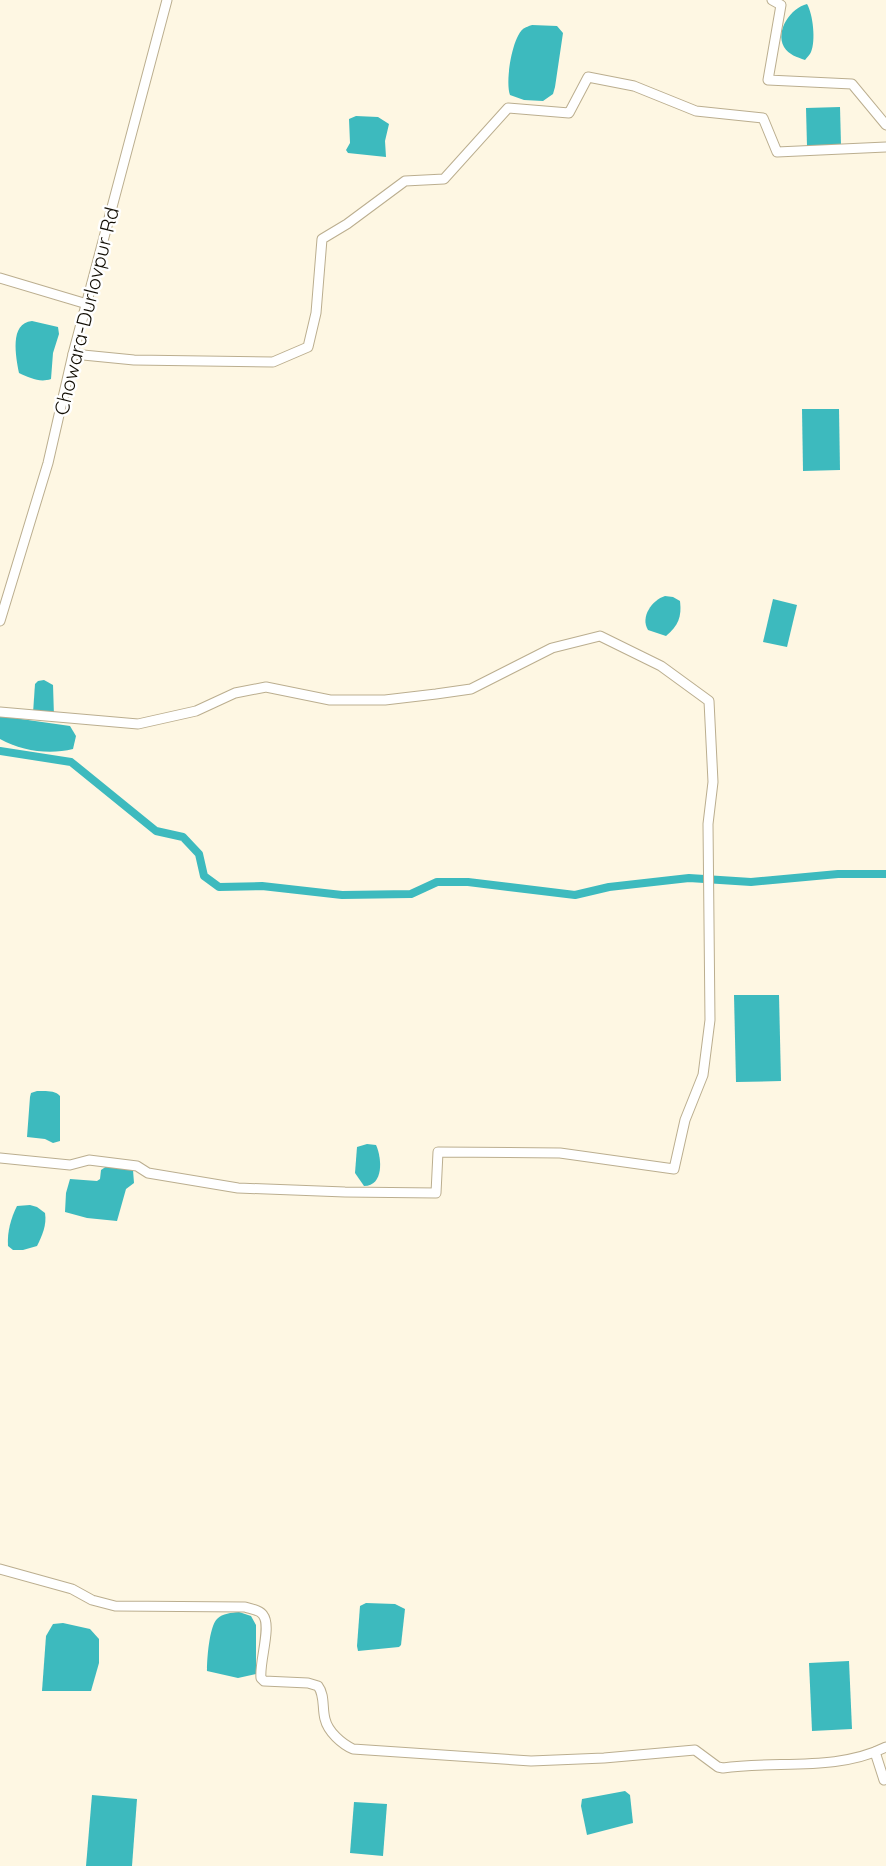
<svg xmlns="http://www.w3.org/2000/svg" width="886" height="1866" viewBox="0 0 886 1866" font-family="Quicksand,sans-serif">
  <rect width="100%" height="100%" fill="#fef7e3"/>
  <g fill="#3dbabe">
    <path d="M807,4C813,14 816,41 811,52C810,55 807,57 805,60C797,57 789,55 784,47C775,30 791,8 807,4Z"/>
    <path d="M532,25L557,26L563,33L555,87L553,94L543,101L524,100L510,95C505,82 512,38 523,29C524,28 531,25 532,25Z"/>
    <path d="M840,107L841,145L807,146L806,108Z"/>
    <path d="M356,116L378,117L389,124L385,141L386,157L348,153L346,150L350,143L349,119Z"/>
    <path d="M32,321L58,327L59,334L53,353L51,379C40,383 30,378 19,373C16,357 9,323 32,321Z"/>
    <path d="M802,409H839L840,470L803,471Z"/>
    <path d="M665,596L673,597L680,601C682,617 678,626 666,636L648,630C640,617 652,600 665,596Z"/>
    <path d="M773,599L797,605L787,647L763,642Z"/>
    <path d="M44,680L53,685L54,716L33,713L35,684L38,681Z"/>
    <path d="M0,716L70,726L76,736L73,749C49,755 22,751 0,739Z"/>
    <path d="M734,995H779L781,1081L736,1082Z"/>
    <path d="M37,1091C45,1091 55,1090 60,1096V1141L53,1143L45,1139L27,1137L30,1097L31,1093Z"/>
    <path d="M367,1144L376,1145C382,1158 384,1186 364,1186L355,1173L357,1147Z"/>
    <path d="M107,1166L133,1170L134,1183L126,1189L117,1221L87,1218L65,1212L66,1193L70,1179L97,1181L100,1179L101,1170Z"/>
    <path d="M30,1205L37,1207L45,1213C47,1225 42,1236 37,1246L23,1250H13L8,1246C7,1232 11,1218 17,1206Z"/>
    <path d="M366,1603L395,1604L405,1609L401,1645L399,1647L358,1651L357,1646L360,1606Z"/>
    <path d="M239,1612L251,1616L256,1625V1674L238,1678L207,1671C207,1660 209,1627 217,1619C223,1613 231,1613 239,1612Z"/>
    <path d="M63,1623L90,1629L99,1639V1663L91,1691H42L46,1636L53,1624Z"/>
    <path d="M849,1661L852,1729L812,1731L809,1663Z"/>
    <path d="M625,1791L630,1795L633,1823L587,1835L581,1806L582,1799Z"/>
    <path d="M92,1795L137,1799L132,1866H86Z"/>
    <path d="M354,1802L387,1804L383,1856L350,1853Z"/>
  </g>
  <g fill="none" stroke-linecap="round" stroke-linejoin="round">
    <path stroke="#3dbabe" stroke-width="8" d="M0,751L71,762L156,831L183,837L199,854L204,876L219,887L262,886L342,895L411,894L437,882H468L575,895L609,887L689,878L751,882L838,874H886"/>
    <defs>
      <g id="minor">
        <path d="M772,0L781,5L768,80L852,84L886,125"/>
        <path d="M0,278L87,304"/>
        <path d="M73,354L134,360L273,362L308,347L316,313L322,239L347,224L405,181L444,179L508,108L569,113L588,77L634,86L696,111L763,118L777,152L886,147"/>
        <path d="M0,621L48,463L73,354L167,0"/>
        <path d="M0,712L138,724L196,711L235,693L266,687L330,700H385L436,694L471,689L552,648L600,636L661,666L709,701L713,782L708,824L710,1020L703,1075L685,1120L674,1169L560,1153L438,1152L436,1193L345,1192L238,1188L148,1173L137,1166L89,1160L70,1165L0,1158"/>
        <path d="M0,1569L72,1589L92,1600L115,1606L245,1607C251,1609 260,1610 263,1615C272,1626 259,1662 261,1678L264,1681L308,1683L318,1686C325,1695 322,1708 325,1719C328,1732 342,1744 353,1749L531,1761L604,1758L695,1750L718,1767L723,1768C776,1760 836,1772 886,1747"/>
        <path d="M875,1752L884,1780"/>
      </g>
    </defs>
    <use href="#minor" stroke="#bbae8f" stroke-width="11"/>
    <use href="#minor" stroke="#fff" stroke-width="9"/>
  </g>
  <g text-anchor="middle" dominant-baseline="central" stroke-width="5" stroke-linejoin="round" paint-order="stroke">
    <g font-size="20" fill="#120e04" stroke="#fff">
      <text transform="translate(86 311) rotate(-76)">Chowara-Durlovpur Rd</text>
    </g>
  </g>
</svg>
